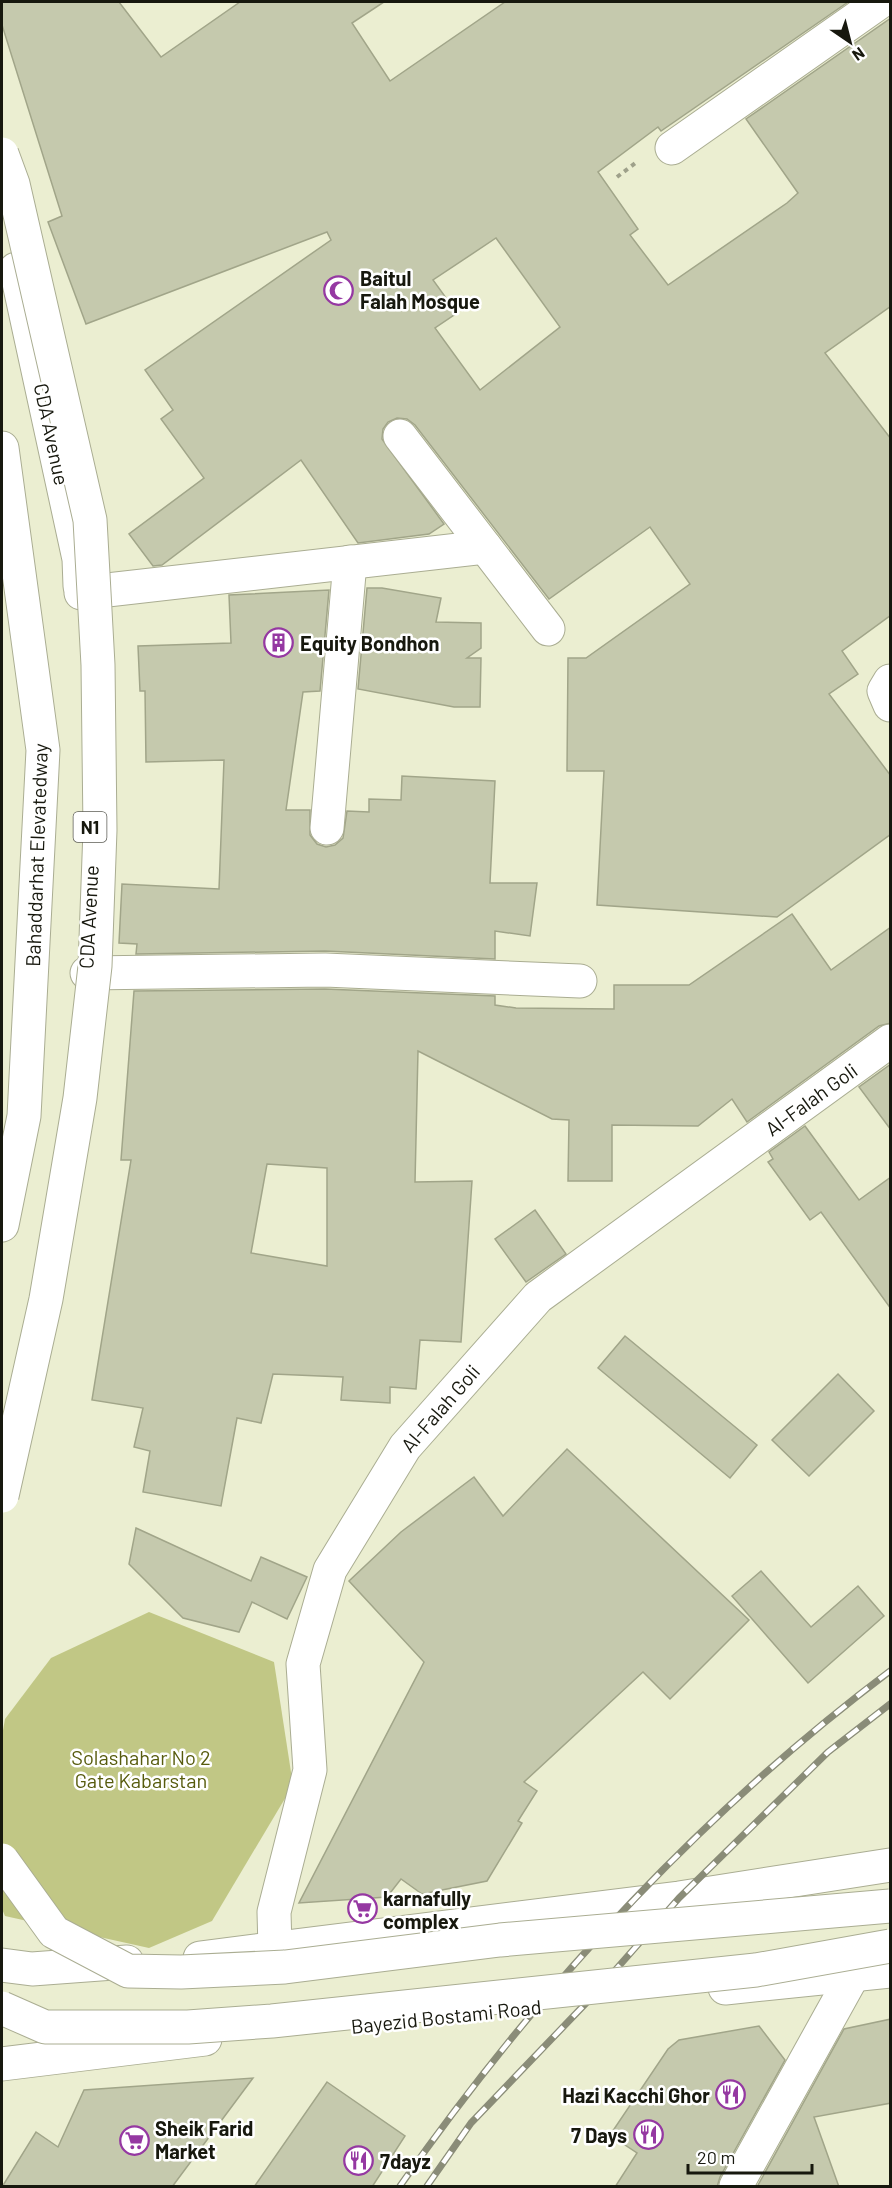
<svg xmlns="http://www.w3.org/2000/svg" width="892" height="2188" viewBox="0 0 892 2188" font-family="Barlow,sans-serif">
  <rect width="100%" height="100%" fill="#ebeed1"/>
  <path fill="#c1c785" d="M149,1612L274,1662L293,1785L212,1921L149,1948L5,1916L2,1909V1736L5,1719L51,1658Z"/>
  <g fill="#c5c9ad" stroke="#a1a589" stroke-width="1.5" fill-rule="evenodd">
    <path d="M2,2H119L161,57L240,2H384L352,23L390,81L505,2H848L661,131L658,127L598,172L638,229L630,235L668,285L787,203L798,193L746,119L891,18V306L825,353L891,439V615L842,651L858,674L829,694L891,776V834L777,917L597,905L604,771H567L568,658H586L690,584L650,527L549,599L415,425L407,419L397,418L388,422L383,429L382,439L444,524L429,534L358,543L301,460L162,565L153,566L129,534L204,478L161,419L173,410L145,370L331,240L327,232L86,324L48,222L62,216L2,25ZM496,238L560,327L480,390L435,328L457,313L433,280Z"/>
    <path d="M367,588H382L441,598L436,622L481,623V648L467,658H481L480,707H454L358,689Z"/>
    <path d="M329,590L320,691L303,692L286,810H310V835L317,844L326,847L335,845L343,838L347,811L369,812V799L401,800L402,776L495,781L490,883H537L530,936L495,931V959L325,951L136,954L137,944L119,943L122,884L219,889L224,760L146,762L145,691H140L138,646L231,643L229,595Z"/>
    <path d="M792,914L831,970L891,927V1023L879,1026L747,1122L732,1099L698,1126L612,1125V1181H568L569,1120L552,1119L418,1051L415,1182L472,1181L461,1342L420,1340L416,1389L390,1387V1403L341,1400L343,1377L273,1374L261,1423L237,1418L221,1506L143,1492L150,1451L134,1447L143,1408L92,1400L131,1160H121L134,991L325,989L495,996V1005L516,1008L614,1009V985H689ZM267,1164L327,1168V1266L251,1253Z"/>
    <path d="M891,1064V1130L859,1087Z"/>
    <path d="M805,1126L859,1200L891,1177V1309L821,1212L810,1220L768,1162L773,1159L769,1152Z"/>
    <path d="M535,1210L566,1254L526,1282L495,1239Z"/>
    <path d="M625,1336L757,1445L730,1478L598,1368Z"/>
    <path d="M838,1374L874,1411L809,1476L772,1440Z"/>
    <path d="M567,1449L749,1620L670,1699L643,1672L524,1782L537,1791L518,1821L522,1823L487,1881L422,1894L401,1879L387,1897L299,1903L424,1662L349,1581L401,1532L474,1477L503,1516Z"/>
    <path d="M136,1528L251,1581L261,1557L307,1577L287,1619L252,1602L239,1632L183,1618L129,1564Z"/>
    <path d="M761,1571L811,1627L858,1586L884,1616L808,1683L732,1596Z"/>
    <path d="M891,2019V2103L814,2117L839,2187H757L844,2029Z"/>
    <path d="M759,2026L785,2060L720,2177L717,2187H615L637,2153L610,2135L668,2049L679,2040Z"/>
    <path d="M253,2078L172,2187H2L36,2132L58,2147L84,2090Z"/>
    <path d="M327,2082L405,2136L372,2187H254Z"/>
  </g>
  <g fill="none" stroke-linecap="round" stroke-linejoin="round">
    <defs>
      <g id="minor">
        <path d="M672,148L880,2"/>
        <path d="M400,436L548,629"/>
        <path d="M81,593L485,547"/>
        <path d="M890,681L884,691L890,705"/>
        <path d="M327,828L350,562"/>
        <path d="M87,973L325,970L580,981"/>
        <path d="M275,1949L274,1912L310,1770L303,1664L330,1570L405,1447L538,1297L890,1041"/>
        <path d="M736,2186L852,1977"/>
      </g>
      <g id="primary">
        <path d="M200,1958L679,1898L890,1865"/>
        <path d="M2,1965L32,1969L127,1962"/>
        <path d="M725,1988L890,1971"/>
        <path d="M2,2064L205,2039"/>
      </g>
      <g id="trunk">
        <path d="M16,269L79,559L80,586"/>
        <path d="M2,448L43,750L24,1116L2,1225"/>
      </g>
    </defs>
    <use href="#minor" stroke="#aaad92" stroke-width="35"/>
    <use href="#primary" stroke="#aaad92" stroke-width="35"/>
    <use href="#trunk" stroke="#aaad92" stroke-width="35"/>
    <path stroke="#9ea08a" stroke-width="4" stroke-dasharray="4.5 4.5" stroke-linecap="butt" d="M617,177L638,161"/>
    <use href="#minor" stroke="#fff" stroke-width="33"/>
    <use href="#primary" stroke="#fff" stroke-width="33"/>
    <use href="#trunk" stroke="#fff" stroke-width="33"/>
    <defs>
      <g id="rail">
        <path d="M400,2186C536,1992 700,1814 890,1671"/>
        <path d="M427,2186L471,2123L588,2001L679,1898L828,1752L890,1704"/>
      </g>
    </defs>
    <use href="#rail" stroke="#8a8c78" stroke-width="7"/>
    <use href="#rail" stroke="#fff" stroke-width="4.5" stroke-dasharray="14" stroke-linecap="butt"/>
    <defs>
      <g id="primary-bridge">
        <path d="M2,154L13,184L90,520L98,665L100,830L95,966L80,1098L46,1299L2,1496"/>
        <path d="M2,1860L54,1932L128,1971L181,1972L285,1967L500,1940L890,1906"/>
        <path d="M2,2008L45,2027H188L272,2021L756,1970L890,1946"/>
      </g>
    </defs>
    <use href="#primary-bridge" stroke="#aaad92" stroke-width="35" stroke-linecap="butt"/>
    <use href="#primary-bridge" stroke="#fff" stroke-width="33"/>
  </g>
  <defs>
    <symbol id="mosque-ring" viewBox="-11 -11 22 22"><circle r="9.5" fill="#fff" stroke="#9538a2" stroke-width="1.5"/><path d="M3.5-4.9A6 6 0 1 0 3.5 4.9A5 5 0 1 1 3.5-4.9Z" fill="#9538a2"/></symbol>
    <symbol id="building-ring" viewBox="-11 -11 22 22"><circle r="9.5" fill="#fff" stroke="#9538a2" stroke-width="1.5"/><path d="M-4-6H4V6H1V3H-1V6H-4ZM-2.5-4.3h1.7v1.8h-1.7ZM.8-4.3h1.7v1.8H.8ZM-2.5-1h1.7V.8h-1.7ZM.8-1h1.7V.8H.8Z" fill="#9538a2"/></symbol>
    <symbol id="supermarket-ring" viewBox="-11 -11 22 22"><circle r="9.5" fill="#fff" stroke="#9538a2" stroke-width="1.5"/><path d="M-6-5.5h2.5l.6 2H6L4.5 2H-2.5L-4.4-4H-6ZM-1.5 3.2a1.3 1.3 0 1 0 .1 0ZM3 3.2a1.3 1.3 0 1 0 .1 0Z" fill="#9538a2"/></symbol>
    <symbol id="restaurant-ring" viewBox="-11 -11 22 22"><circle r="9.5" fill="#fff" stroke="#9538a2" stroke-width="1.5"/><path d="M-5-6h1v4h1v-4h1v4h1v-4h1v5L-1.5 .5V6h-2V.5L-5-1ZM5-6V6H3V1.5H1.5Q1.5-4 5-6Z" fill="#9538a2"/></symbol>
  </defs>
  <g fill-rule="evenodd">
    <use href="#mosque-ring" x="322" y="274" width="33" height="33"/>
    <use href="#building-ring" x="262" y="626" width="33" height="33"/>
    <use href="#supermarket-ring" x="346" y="1892" width="33" height="33"/>
    <use href="#restaurant-ring" x="714" y="2078" width="33" height="33"/>
    <use href="#restaurant-ring" x="632" y="2118" width="33" height="33"/>
    <use href="#supermarket-ring" x="118" y="2124" width="33" height="33"/>
    <use href="#restaurant-ring" x="342" y="2144" width="33" height="33"/>
  </g>
  <g text-anchor="middle" dominant-baseline="central" stroke-width="5" stroke-linejoin="round" paint-order="stroke">
    <rect fill="#fff" stroke="#5d5d56" stroke-width="1.5" x="73.5" y="812" width="33" height="30" rx="4.5"/>
    <g font-size="18" font-weight="bold" fill="#17180e">
      <text x="90" y="827">N1</text>
    </g>
    <g font-size="20" font-weight="bold" fill="#17180e" stroke="#fff" text-anchor="start">
      <text x="360" y="278">Baitul<tspan x="360" dy="23">Falah Mosque</tspan></text>
      <text x="300" y="643">Equity Bondhon</text>
      <text x="383" y="1898">karnafully<tspan x="383" dy="23">complex</tspan></text>
      <text x="710" y="2095" text-anchor="end">Hazi Kacchi Ghor</text>
      <text x="155" y="2128">Sheik Farid<tspan x="155" dy="23">Market</tspan></text>
      <text x="627" y="2135" text-anchor="end">7 Days</text>
      <text x="380" y="2161">7dayz</text>
    </g>
    <g font-size="20" fill="#17180e" stroke="#fff">
      <text transform="translate(52 434) rotate(78)">CDA Avenue</text>
      <text transform="translate(36 855) rotate(-88)">Bahaddarhat Elevatedway</text>
      <text transform="translate(88 917) rotate(-87)">CDA Avenue</text>
      <text transform="translate(811 1099) rotate(-36)">Al-Falah Goli</text>
      <text transform="translate(440 1408) rotate(-49)">Al-Falah Goli</text>
      <text transform="translate(446 2016) rotate(-6)">Bayezid Bostami Road</text>
    </g>
    <g font-size="20" fill="#575b0d" stroke="#fff">
      <text x="141" y="1757">Solashahar No 2<tspan x="141" dy="23">Gate Kabarstan</tspan></text>
    </g>
  </g>
  <rect width="892" height="2188" fill="none" stroke="#17180e" stroke-width="6"/>
  <g transform="translate(850 42) rotate(145)" stroke="#ffffff" stroke-width="4.5" paint-order="stroke">
  <path d="M0-4.5L10 22L0 15L-10 22Z" fill="#17180e"/>
  <text y="-9" font-size="16" font-weight="bold" text-anchor="middle" fill="#17180e">N</text>
  </g>
  <path d="M688 2164v9h124v-9" fill="none" stroke="#17180e" stroke-width="3"/>
  <text x="697" y="2164" font-size="18" fill="#17180e" stroke="#ffffff" stroke-width="4.5" paint-order="stroke">20 m</text>
</svg>
